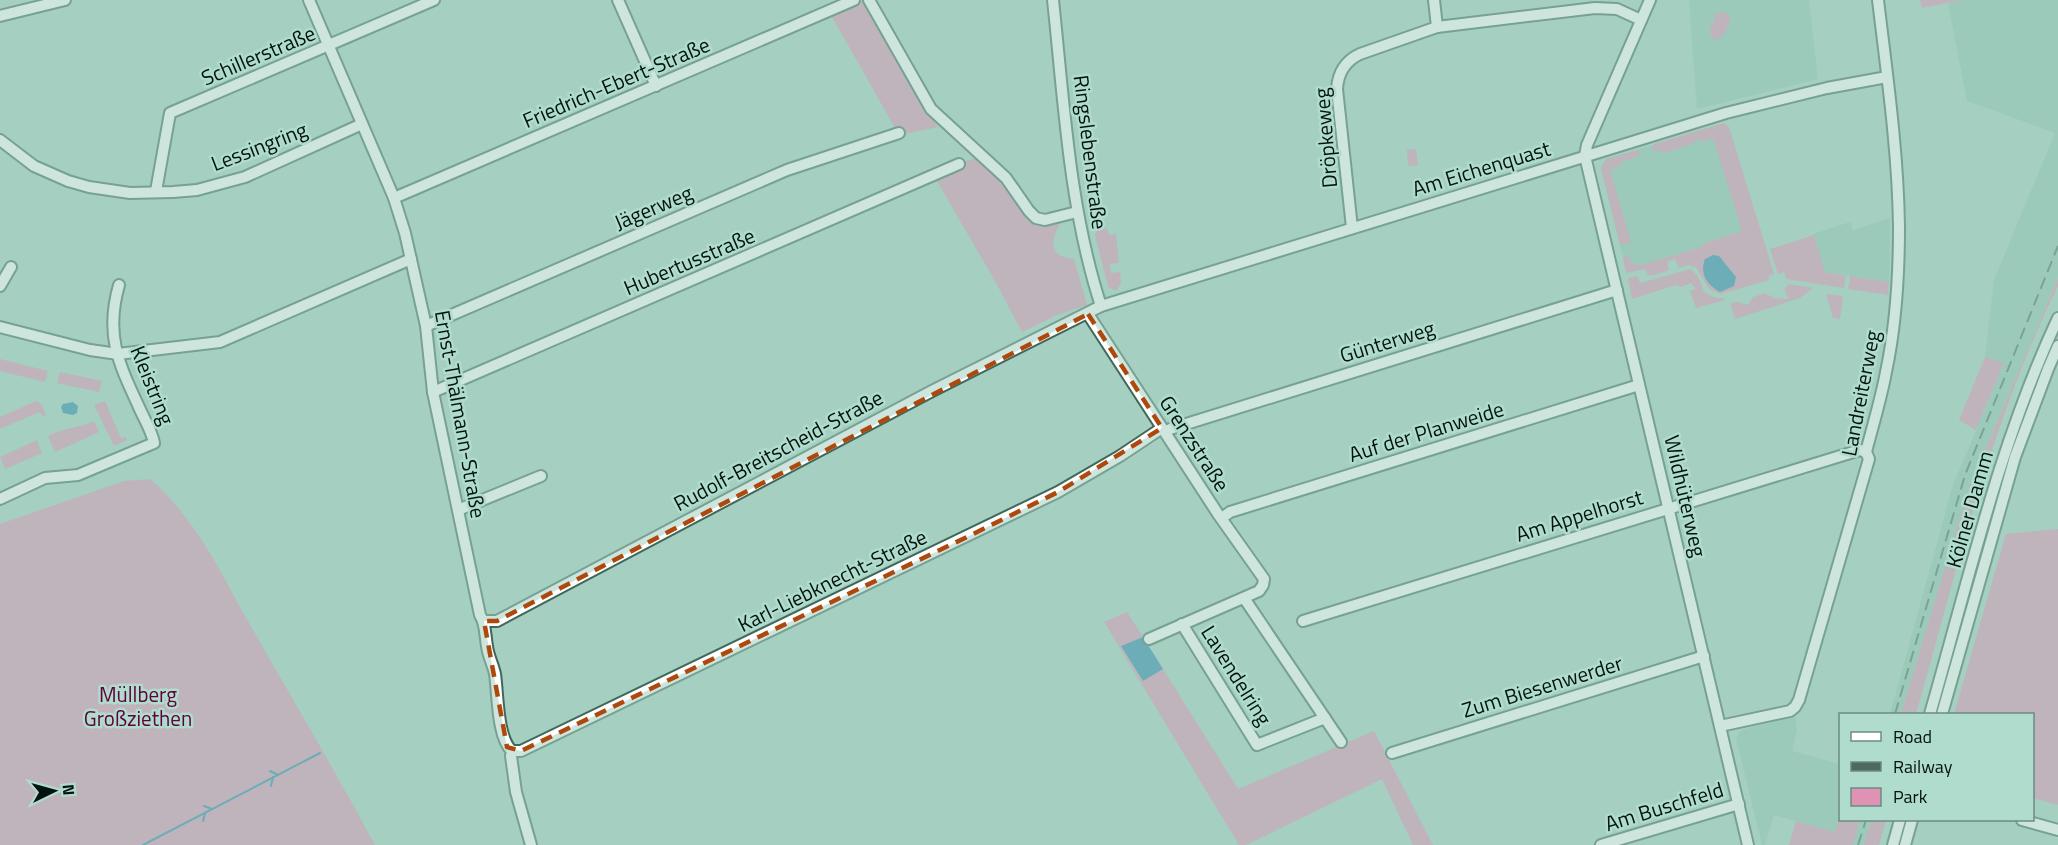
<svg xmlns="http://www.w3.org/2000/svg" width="2058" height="845" viewBox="0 0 2058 845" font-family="'Titillium Web',sans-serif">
  <rect width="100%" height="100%" fill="#a4cfc1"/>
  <g fill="#90c4b3">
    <path d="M1689,0H1809L1818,79L1697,109Z"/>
    <path d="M1963,0H2058V277L1968,490L1901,714H1890L1953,485L2004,364L1985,357L1994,280L2055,133L1967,101L1948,3Z"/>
    <path d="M1714,127L1747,233L1626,270L1601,168L1606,159Z"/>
    <path d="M1890,218L1889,282L1825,272L1813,234L1850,222L1853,230Z"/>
    <path d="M1795,717L1797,730L1792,751L1840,764V814L1835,832L1774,815L1765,845H1762L1736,738L1741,730Z"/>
    <path d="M1860,820H1871L1864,845H1853Z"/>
  </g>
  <g fill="#df92b3">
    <path d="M1920,0H1963L1922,8Z"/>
    <path d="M862,1H867L924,108L938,127L899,135L831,15Z"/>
    <path d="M1726,12L1730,18C1730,24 1724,36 1718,40L1712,38C1707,32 1711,25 1715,20L1714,14Z"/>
    <path d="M1724,123L1729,127L1774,274L1768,276L1769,280L1720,294L1709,289L1696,267L1687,265L1679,268L1675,259L1667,262L1669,270L1655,275H1648L1645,269L1626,273L1623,258L1625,256L1629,257L1632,264L1637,263L1638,266L1698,248L1708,242L1742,231L1713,138L1701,142L1700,139L1694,141V143L1662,154L1661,150L1654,151L1651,148L1654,144Z"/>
    <path d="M1416,149L1418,165L1408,166L1407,150Z"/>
    <path d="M1638,150L1640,152L1639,156L1621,162L1619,167L1610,170L1631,242L1620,245L1601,168L1606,159Z"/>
    <path d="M982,157L1002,175L1036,225L1058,220L1061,222C1051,239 1047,257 1074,259L1087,305L1057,315L1022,332L995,281L934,176L961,162Z"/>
    <path d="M1105,228L1108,230L1109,235L1116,234L1119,263L1110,264L1111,273L1120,272L1121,283L1116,291L1108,287L1095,235L1097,229Z"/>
    <path d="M1814,235L1825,272L1846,276L1844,288L1786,279L1784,272L1778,274L1770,249Z"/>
    <path d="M1691,269L1698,276L1704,292L1716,298H1724L1725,300L1696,308L1690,291L1696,289L1691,283L1681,287L1676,285L1632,299L1628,278L1637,276L1640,283Z"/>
    <path d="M1850,276L1889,282L1888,295L1848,289Z"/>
    <path d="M2058,278V286C1991,421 1957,570 1916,714H1901L1968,490Z"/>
    <path d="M1789,284L1813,288L1800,298L1735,319L1730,303L1738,302L1748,305L1753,297L1766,293L1768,296L1772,295L1773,298L1789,299L1784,290Z"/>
    <path d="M1826,294L1843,296L1840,319L1833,318Z"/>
    <path d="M2058,326V337L2047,364L1939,714H1933L2014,436Z"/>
    <path d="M1985,357L2004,363L1976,430L1959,420Z"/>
    <path d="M0,359L48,371L45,382L0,371Z"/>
    <path d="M60,372L102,381L99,392L57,383Z"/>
    <path d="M36,401L42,405L46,415L42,416L40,412L0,429V417Z"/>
    <path d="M105,401L121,438L126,437L127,440L114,446L94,405Z"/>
    <path d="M94,421L99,432L55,452L48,436C63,428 79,428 94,421Z"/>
    <path d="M37,440L42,453L5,469L0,457Z"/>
    <path d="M150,479C197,519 223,578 253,630C294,701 336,773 375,845H0V524L124,481Z"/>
    <path d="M2058,529V805L2033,798L2032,714H1954L2006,534Z"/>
    <path d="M1127,612L1143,637L1121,646L1143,681L1163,669L1238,789L1374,731L1433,845H1413L1382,779L1246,845H1239L1104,622Z"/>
    <path d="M1840,814V820H1860L1853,845H1789L1796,821L1835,832Z"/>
    <path d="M1871,820H1886L1879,845H1864Z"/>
  </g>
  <g fill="#2884ae">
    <path d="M1713,255L1719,256L1736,277L1734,286L1720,292C1708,285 1699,275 1705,259Z"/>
    <path d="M73,402L78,406L77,413L73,415L63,413L61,407L63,404Z"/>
    <path d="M1143,637L1163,669L1143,681L1121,646Z"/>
  </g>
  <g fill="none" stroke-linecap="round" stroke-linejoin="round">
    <g stroke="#2884ae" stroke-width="2">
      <path d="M270,771L278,775"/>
      <path d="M271,786L273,777"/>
      <path d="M204,806L212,809"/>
      <path d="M203,821L205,813"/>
      <path d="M143,845L320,753"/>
    </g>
    <defs>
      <g id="minor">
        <path d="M309,0L394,198L405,233L426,326L433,392L480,615C486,624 485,636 487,646C488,656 493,664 495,674C498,694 497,738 512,751L511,756L516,792L531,845"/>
        <path d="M618,0L656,86"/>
        <path d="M869,0L931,109L1006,178L1029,211L1036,218L1045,220L1077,212"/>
        <path d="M1053,0C1064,102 1069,208 1101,306"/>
        <path d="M1650,0L1587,145L1585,156L1748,845"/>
        <path d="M0,16L65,0"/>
        <path d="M1437,27L1595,8L1617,9L1641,20"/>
        <path d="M0,140L34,166L68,181L89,187L130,193L173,192L197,190L245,177L362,124"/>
        <path d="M156,191L170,113L434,0"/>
        <path d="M394,198L854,0"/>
        <path d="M1352,228L1337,89C1338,73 1345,61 1360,54L1437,27L1434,0"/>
        <path d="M0,286L11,267"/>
        <path d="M1088,314L1218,514L1264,579L1263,585L1259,591L1149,639"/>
        <path d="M426,326L787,170L899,133"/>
        <path d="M0,327L90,350L118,354L220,342L411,259"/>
        <path d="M433,392L959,164"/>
        <path d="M1170,429L1617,290"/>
        <path d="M0,499L45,478L78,475L154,443C152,431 143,417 138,405C118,362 105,334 119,285"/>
        <path d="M458,510L541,476"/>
        <path d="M1226,515L1230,512L1639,385"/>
        <path d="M1244,598L1341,742"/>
        <path d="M484,621H497L932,391L1101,306L1726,113L1827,88L1887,77"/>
        <path d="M1303,621L1860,450L1866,452"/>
        <path d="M1182,624L1257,745L1325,718"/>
        <path d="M1930,714C1968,582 1999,444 2058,318"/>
        <path d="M1942,714L2015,457L2048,369L2058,346"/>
        <path d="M1720,726L1790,711L1795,707L1799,700L1869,459L1866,452C1873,425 1881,399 1886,372C1896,325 1899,274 1899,227C1898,151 1887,75 1878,0"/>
        <path d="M512,751H521L1058,492L1120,456L1162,428"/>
        <path d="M1392,753L1704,656"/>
        <path d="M2022,820L2058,830"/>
        <path d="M1601,845L1739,804"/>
        <path d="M1893,845L1900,820"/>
        <path d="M1905,845L1912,820"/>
      </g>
    </defs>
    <use href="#minor" stroke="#3f685b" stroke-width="14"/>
    <use href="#minor" stroke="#fff" stroke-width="10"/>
    <g stroke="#4d6960" stroke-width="2" stroke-dasharray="12 6" stroke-linecap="butt">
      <path d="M1895,714L1965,475L2058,246"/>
      <path d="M1858,845L1866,820"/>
    </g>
  </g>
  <path d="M0 0H2058V845H0ZM1088,314L1162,428L1058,492L969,536L521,751L507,747L484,621H497Z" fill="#a4cfc1" fill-opacity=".55" fill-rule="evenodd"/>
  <path fill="none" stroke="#af480d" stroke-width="4.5" stroke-dasharray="12 8" stroke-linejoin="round" d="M1088,314L1162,428L1058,492L969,536L521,751L507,747L484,621H497Z"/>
  <g text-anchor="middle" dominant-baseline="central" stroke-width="5" stroke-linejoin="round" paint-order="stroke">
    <g font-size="21" fill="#04130f" stroke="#b0dcce">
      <text transform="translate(258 55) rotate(-23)">Schillerstraße</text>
      <text transform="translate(616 82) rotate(-23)">Friedrich-Ebert-Straße</text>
      <text transform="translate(1325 138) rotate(-95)">Dröpkeweg</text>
      <text transform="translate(259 146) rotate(-21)">Lessingring</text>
      <text transform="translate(1091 152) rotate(83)">Ringslebenstraße</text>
      <text transform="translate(1481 168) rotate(-17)">Am Eichenquast</text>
      <text transform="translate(653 207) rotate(-23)">Jägerweg</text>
      <text transform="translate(689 261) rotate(-23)">Hubertusstraße</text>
      <text transform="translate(1387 341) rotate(-17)">Günterweg</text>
      <text transform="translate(153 385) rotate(68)">Kleistring</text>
      <text transform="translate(1860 393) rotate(-79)">Landreiterweg</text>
      <text transform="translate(461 414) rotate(80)">Ernst-Thälmann-Straße</text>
      <text transform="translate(1426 431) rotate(-17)">Auf der Planweide</text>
      <text transform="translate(1195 443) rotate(57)">Grenzstraße</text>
      <text transform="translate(778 450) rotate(-28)">Rudolf-Breitscheid-Straße</text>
      <text transform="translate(1686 496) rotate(77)">Wildhüterweg</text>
      <text transform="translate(1969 509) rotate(-74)">Kölner Damm</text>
      <text transform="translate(1579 515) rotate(-17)">Am Appelhorst</text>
      <text transform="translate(832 580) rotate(-26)">Karl-Liebknecht-Straße</text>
      <text transform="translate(1237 675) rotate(58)">Lavendelring</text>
      <text transform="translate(1542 686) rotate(-17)">Zum Biesenwerder</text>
      <text transform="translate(1664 806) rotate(-17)">Am Buschfeld</text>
    </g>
    <g font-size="21" fill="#62003a" stroke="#b0dcce">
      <text x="138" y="694">Müllberg<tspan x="138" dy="24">Großziethen</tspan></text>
    </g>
  </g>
  <rect x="1839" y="713" width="195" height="108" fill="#b0dcce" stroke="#6b8c82" stroke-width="1.5"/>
  <rect x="1851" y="732" width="30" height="9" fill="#ffffff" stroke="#6b8c82" stroke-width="1.5"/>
  <text x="1893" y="743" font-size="18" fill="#04130f">Road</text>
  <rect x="1851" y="762" width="30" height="9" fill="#4d6960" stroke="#6b8c82" stroke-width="1.5"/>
  <text x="1893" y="773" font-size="18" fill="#04130f">Railway</text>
  <rect x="1851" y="788" width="30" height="18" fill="#df92b3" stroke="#6b8c82" stroke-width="1.5"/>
  <text x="1893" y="803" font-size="18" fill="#04130f">Park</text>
  <g transform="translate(54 791) rotate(85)" stroke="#b0dcce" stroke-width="4.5" paint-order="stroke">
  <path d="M0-4.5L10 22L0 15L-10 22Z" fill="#04130f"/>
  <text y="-9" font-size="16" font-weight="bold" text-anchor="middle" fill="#04130f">N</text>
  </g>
</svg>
